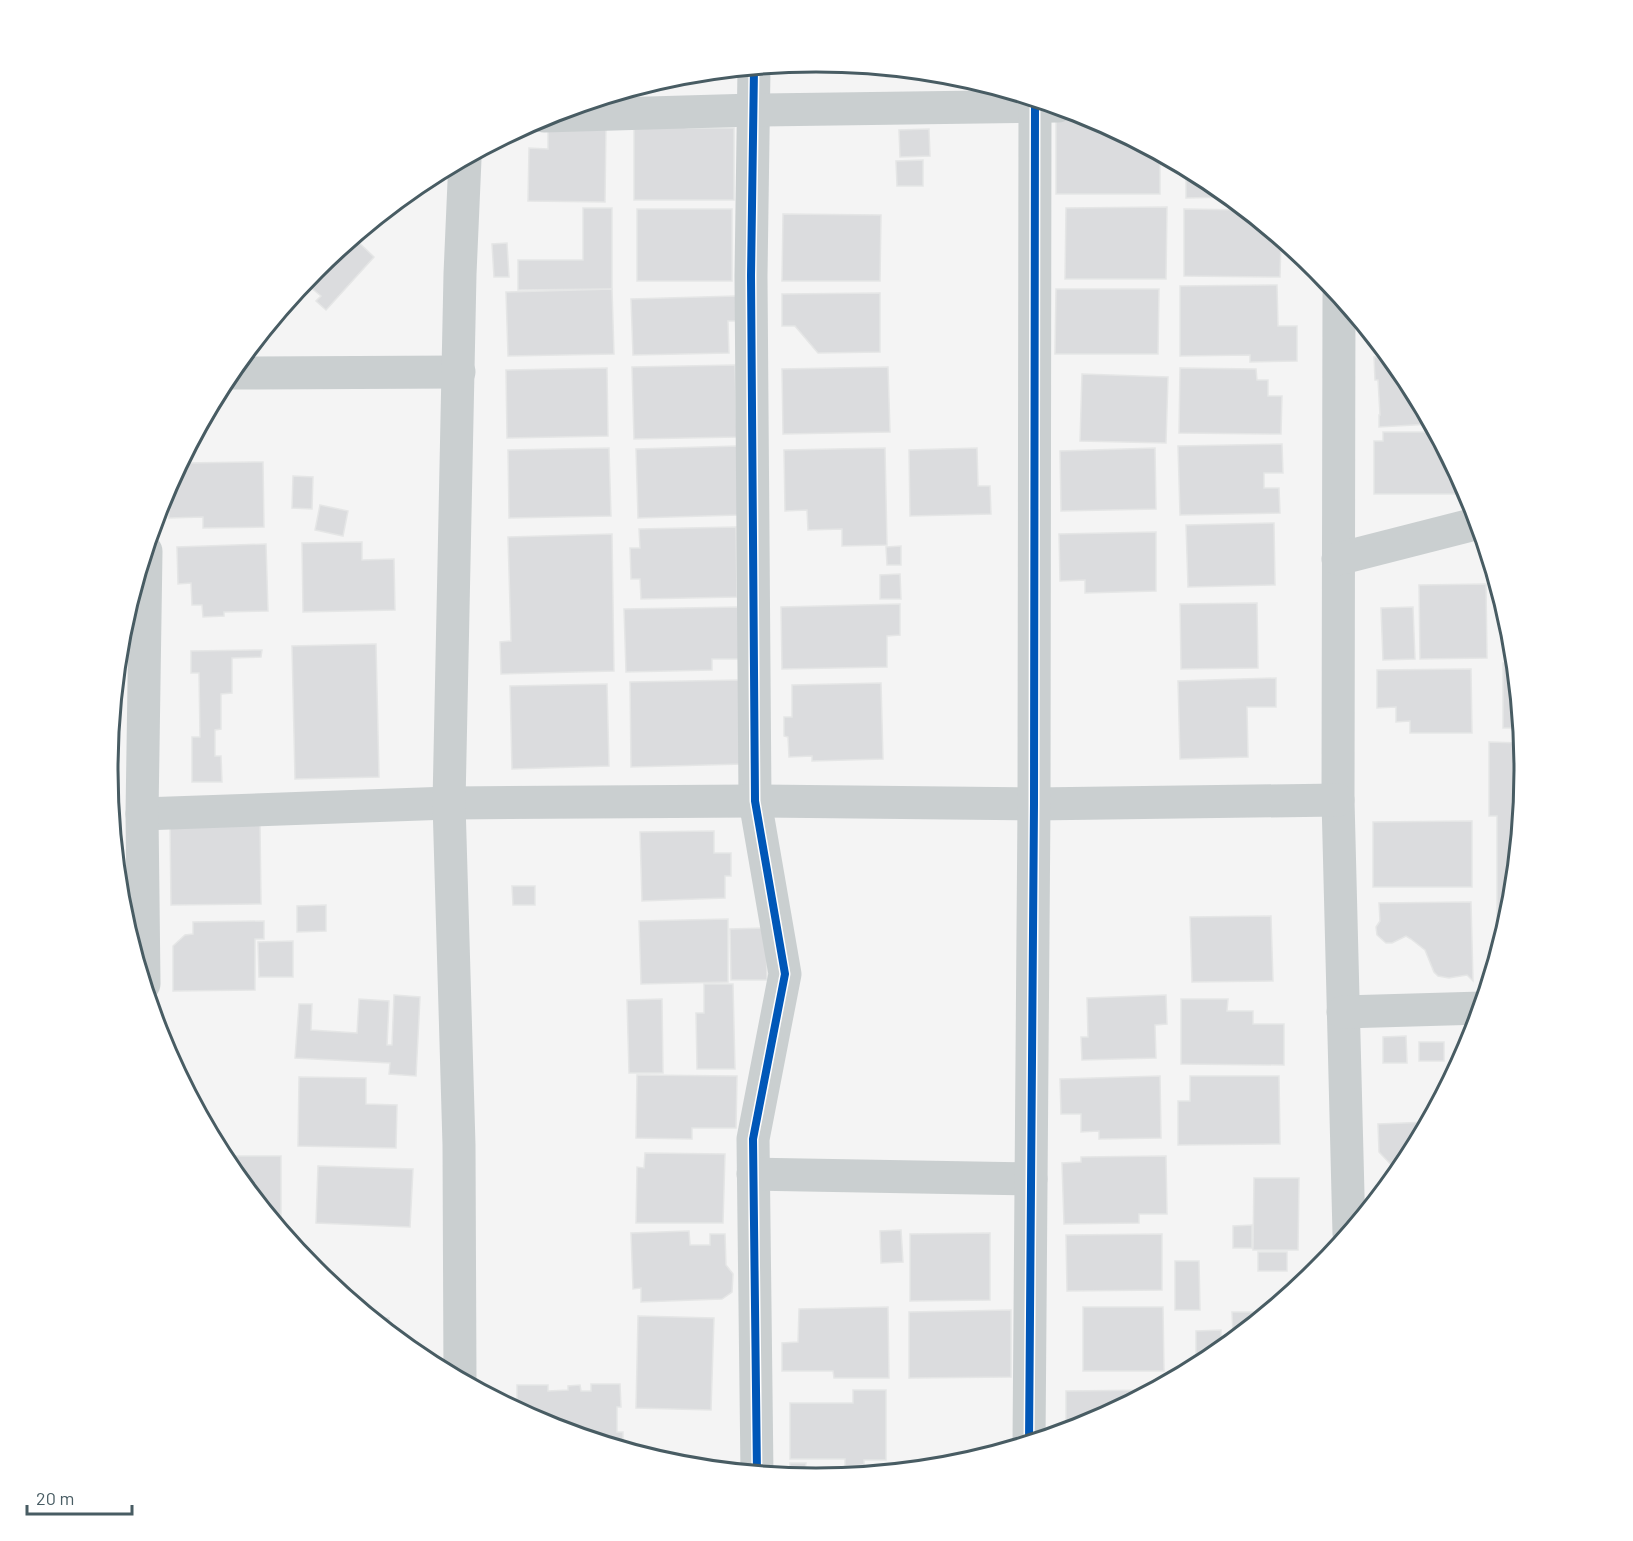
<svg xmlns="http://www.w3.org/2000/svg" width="1633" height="1541" viewBox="0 0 1633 1541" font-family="Barlow,sans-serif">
  <rect width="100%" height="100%" fill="#f4f4f4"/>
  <g fill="#dbdcde" stroke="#e5e6e6" stroke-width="1.5">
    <path d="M812,62L880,68V70L812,69Z"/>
    <path d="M886,68L955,75L959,76L886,77Z"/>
    <path d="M634,117L688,128H734V200H634Z"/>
    <path d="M1056,118H1093L1160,154V194H1056Z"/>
    <path d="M548,124H606L605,202L528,201L529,148L548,149Z"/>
    <path d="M929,129L930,156L900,157L899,130Z"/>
    <path d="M923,160V186H897L896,161Z"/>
    <path d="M1186,168L1211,181L1230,197L1186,198Z"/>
    <path d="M1167,207L1166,279H1065L1066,208Z"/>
    <path d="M583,208H612V289L518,290V260H583Z"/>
    <rect x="637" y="209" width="95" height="72"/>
    <path d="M1184,209L1246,210L1281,239L1280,277L1184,276Z"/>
    <path d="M783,214L881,215L880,281H782Z"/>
    <path d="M354,238L374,257L326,310L316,301L321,296L309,286L316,279L311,275Z"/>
    <path d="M507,243L509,277H494L492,244Z"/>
    <path d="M1277,285L1278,326H1297V361L1250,362V355L1180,356V286Z"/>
    <path d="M612,289L614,354L508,356L506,292Z"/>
    <path d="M1056,289H1159L1158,354H1055Z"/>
    <path d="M880,293V352L818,353L795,326H782V294Z"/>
    <path d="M736,296L737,321H728L729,353L633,355L631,299Z"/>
    <path d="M1389,356L1406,377L1431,424L1379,427V415H1380L1378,380H1375L1374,357Z"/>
    <path d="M735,365L737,437L634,439L632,367Z"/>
    <path d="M888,367L890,432L783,434L782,369Z"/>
    <path d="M607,368L608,436L507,438L506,370Z"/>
    <path d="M1180,368L1256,369L1257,380H1268V396H1282L1281,434L1179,433Z"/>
    <path d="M1082,374L1168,377L1166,443L1080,441Z"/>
    <path d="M1383,432H1435L1464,486V494H1374V441H1383Z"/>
    <path d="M1282,444L1283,473H1264V488H1279L1280,513L1180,515L1178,446Z"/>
    <path d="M737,446L738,515L638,518L636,449Z"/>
    <path d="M609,448L611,516L509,518L508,450Z"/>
    <path d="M885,448L887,545L842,546V529L808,530L807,510L785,511L784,450Z"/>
    <path d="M977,448L978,486H990L991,514L910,516L909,450Z"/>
    <path d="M1155,448L1156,509L1061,511L1060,451Z"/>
    <path d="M263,462L264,527L203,528V517L169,518L168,487L181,463Z"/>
    <path d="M293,476L313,477L312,509L292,508Z"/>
    <path d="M320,505L348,511L343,536L315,530Z"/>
    <path d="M1274,523L1275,585L1188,587L1186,525Z"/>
    <path d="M736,527L737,597L641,599L640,579H631L630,548H640L639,529Z"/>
    <path d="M1156,532V591L1085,593V580L1060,581L1059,534Z"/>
    <path d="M612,534L614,671L501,674L500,642L511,641L508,537Z"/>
    <path d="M362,542V560L394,559L395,610L303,612L302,543Z"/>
    <path d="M266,544L268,611L224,612V616L203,617L202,605H192L191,583L178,584L177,547Z"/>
    <path d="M901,546V565H887L886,547Z"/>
    <path d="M900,574L901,599H880V575Z"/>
    <path d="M1486,584L1487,658L1420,659L1419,585Z"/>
    <path d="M1257,603L1258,668L1181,669L1180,604Z"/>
    <path d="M900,604V635L887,636V667L782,669L781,607Z"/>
    <path d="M740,607L741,659H712V670L626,672L624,609Z"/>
    <path d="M1413,607L1415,659L1383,660L1381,608Z"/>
    <path d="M376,644L379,777L295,779L292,646Z"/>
    <path d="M262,650L261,657L232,658V693L221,694V729L215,730V756H221L222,782H192V737H200L199,673H191V651Z"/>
    <path d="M1503,663H1515L1521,728H1503Z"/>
    <path d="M1471,669L1472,733H1410V721L1396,722V707L1377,708V670Z"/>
    <path d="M1276,678V707H1247L1248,757L1180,759L1178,681Z"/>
    <path d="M741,680L743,764L631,767L630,682Z"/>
    <path d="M881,683L883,759L812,761V756L789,757L788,737L784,736V717H792V685Z"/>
    <path d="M607,684L609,766L512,769L510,686Z"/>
    <path d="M1489,742L1521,743V767L1525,777L1512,909L1497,959V816H1489Z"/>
    <path d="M1472,821V887H1373V822Z"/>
    <path d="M260,824L261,904L171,905L170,825Z"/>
    <path d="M113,830H121V859H116Z"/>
    <path d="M714,831V853H731V876H725V898L642,901L640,832Z"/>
    <path d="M512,886H535V905H513Z"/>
    <path d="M1471,902L1473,981L1467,975L1449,978L1438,976L1434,972L1425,950L1411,939L1406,936L1392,943H1386L1377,935L1376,927L1380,921L1379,903Z"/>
    <path d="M326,905V931L297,932V906Z"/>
    <path d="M1271,916L1273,981L1192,982L1190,917Z"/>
    <path d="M728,919V982L641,984L639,921Z"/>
    <path d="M264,921V939H255V990L173,991V946L185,935L193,934V922Z"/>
    <path d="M766,928L767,980H731L730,929Z"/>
    <path d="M293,941V977H259L258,942Z"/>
    <path d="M704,984H733L735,1069H697L696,1013H704Z"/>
    <path d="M394,995L420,997L416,1076L389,1074L390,1063L295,1058L299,1004H312L311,1030L357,1033L359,999L389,1001L387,1045H392Z"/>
    <path d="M1166,995L1167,1024L1155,1025L1156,1058L1082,1060L1081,1037H1088L1087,998Z"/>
    <path d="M662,999L663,1073H629L627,1000Z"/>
    <path d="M1181,999H1228L1227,1011H1253V1024H1284V1065L1181,1064Z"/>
    <path d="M1406,1036L1407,1063H1383V1037Z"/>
    <rect x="1419" y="1042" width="25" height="19"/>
    <path d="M637,1075L737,1076L736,1128H692V1139L636,1138Z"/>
    <path d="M1160,1076L1161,1138L1099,1139V1131L1081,1132V1114H1061L1060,1079Z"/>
    <path d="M1190,1076H1279L1280,1144L1178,1145V1101H1190Z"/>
    <path d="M299,1077L366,1078V1104L397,1105L396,1148L298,1146Z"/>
    <path d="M1429,1122L1406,1165L1399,1173L1379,1152L1378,1124Z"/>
    <path d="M645,1153L725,1154L723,1223H636L637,1167L644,1168Z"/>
    <path d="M222,1156H281V1217H270L227,1164Z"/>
    <path d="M1166,1156L1167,1214H1139V1223L1064,1224L1062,1163L1081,1162V1157Z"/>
    <path d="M318,1166L413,1169L410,1227L316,1223Z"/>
    <path d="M1254,1178H1299L1298,1250H1253Z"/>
    <path d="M1252,1225V1248H1233V1226Z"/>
    <path d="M901,1230L903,1262L881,1263L880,1231Z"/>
    <path d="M689,1231L690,1245H710V1234H725L726,1265L733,1274L732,1292L722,1299L641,1302V1288L633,1289L631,1233Z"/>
    <path d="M990,1233V1300L910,1301V1234Z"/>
    <path d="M1162,1234V1290L1067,1291L1066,1235Z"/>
    <rect x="1258" y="1252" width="29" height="19"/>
    <path d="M1175,1261H1199L1200,1310H1175Z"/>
    <path d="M888,1307L889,1378H834L833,1371H782V1343L798,1342L799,1309Z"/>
    <path d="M1083,1307H1163L1164,1371H1083Z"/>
    <path d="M1011,1310V1377L909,1378V1312Z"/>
    <path d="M1232,1312H1265V1315L1241,1335H1233Z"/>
    <path d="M638,1316L714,1318L711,1410L636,1408Z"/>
    <path d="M371,1318H389V1333Z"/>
    <path d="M1221,1330V1351L1217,1355H1196V1331Z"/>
    <path d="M591,1384H620L621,1407H617V1432H623V1449L545,1425L530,1418V1414H523L517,1411V1385H548V1391L568,1390V1386L580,1385L581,1391H591Z"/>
    <path d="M853,1390H886V1460H864V1465L845,1466V1459H790V1403H853Z"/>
    <path d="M1155,1390L1088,1426L1066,1432V1391Z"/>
    <path d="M790,1463H806L805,1470H885V1473L816,1479L789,1477Z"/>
  </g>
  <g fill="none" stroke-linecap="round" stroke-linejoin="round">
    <g stroke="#cacfd0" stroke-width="33">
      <path d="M754,68L751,276L755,801L785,974L753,1139L757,1474"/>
      <path d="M544,116L754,110L1058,106"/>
      <path d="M1339,295L1338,800L1349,1234"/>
      <path d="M230,373L459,372"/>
      <path d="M1338,559L1479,523"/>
      <path d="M142,814L449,803L755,801L1034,804L1338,800"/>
      <path d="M144,984L142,814L146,551"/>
      <path d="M1343,1012L1482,1008"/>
      <path d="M753,1174L1031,1179"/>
      <path d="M460,1380L459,1145L449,803L460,274L465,159"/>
      <path d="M1029,1443L1034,804L1035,99"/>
    </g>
    <defs>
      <g id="cycleway">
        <path d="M754,68L751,276L755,801L785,974L753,1139L757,1474"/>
        <path d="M1029,1443L1034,804L1035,99"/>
      </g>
    </defs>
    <use href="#cycleway" stroke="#fff" stroke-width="11"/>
    <use href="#cycleway" stroke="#0057b8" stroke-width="8"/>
  </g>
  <path d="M0 0H1633V1541H0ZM118 770a698 698 0 1 1 1396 0a698 698 0 1 1-1396 0Z" fill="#fff" fill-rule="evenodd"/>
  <path fill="none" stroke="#485c63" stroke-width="3" d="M118 770a698 698 0 1 1 1396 0a698 698 0 1 1-1396 0Z"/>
  <path d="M27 1505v9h105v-9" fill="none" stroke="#485c63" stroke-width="3"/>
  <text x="36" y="1505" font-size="18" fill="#485c63" stroke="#ffffff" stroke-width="4.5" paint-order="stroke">20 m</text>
</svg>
